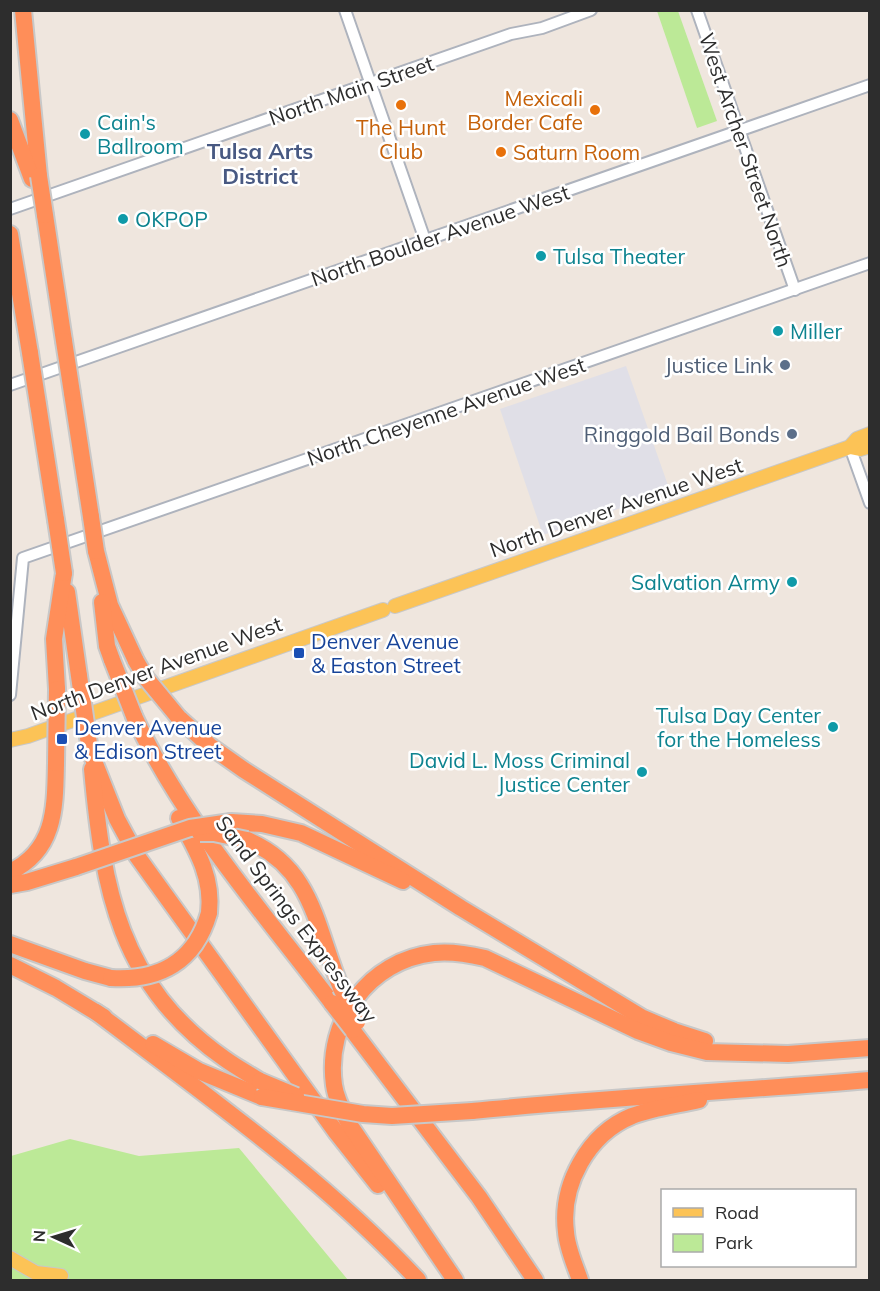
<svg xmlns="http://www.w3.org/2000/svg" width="880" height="1291" viewBox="0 0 880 1291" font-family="Mulish,sans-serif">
  <rect width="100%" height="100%" fill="#efe6de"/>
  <path fill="#e0dfe7" d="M626,366L670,491L543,535L500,409Z"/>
  <g fill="#bce997">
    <path d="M657,11H678L717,121L697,128Z"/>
    <path d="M70,1139L139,1156L239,1148L348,1280H11V1156Z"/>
  </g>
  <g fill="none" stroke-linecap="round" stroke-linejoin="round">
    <defs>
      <g id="minor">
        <path d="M345,10L425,240"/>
        <path d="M697,10L795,290"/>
        <path d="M10,209L511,34L542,28L591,10"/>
        <path d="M10,385L870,85"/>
        <path d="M850,447L870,503"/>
        <path d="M10,695L23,558L870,263"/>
      </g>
      <g id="major">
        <path d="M850,447L860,449L870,446"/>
        <path d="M395,606L850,447L857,439L870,434"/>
        <path d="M10,740L28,736L383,610"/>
        <path d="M10,1258L36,1273L61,1276"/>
      </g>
      <g id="highway">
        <path d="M23,10L39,176"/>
        <path d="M10,120L32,179"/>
        <path d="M45,215L64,341"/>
        <path d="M10,234L30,353"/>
        <path d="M72,393L91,517"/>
        <path d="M38,404L56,520"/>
        <path d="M96,551L110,605L136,661"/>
        <path d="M67,592L79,676"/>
        <path d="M102,602L107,646L112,660"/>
        <path d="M57,689L54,639L64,573"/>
        <path d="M134,716C182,820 263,912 332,1003"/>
        <path d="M179,718L210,746L244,770L461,908L643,1018L674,1031L705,1041"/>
        <path d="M90,751L117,819L137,856L336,1132L378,1185"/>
        <path d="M92,769C103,889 119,985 225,1059C236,1067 249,1074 260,1081"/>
        <path d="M179,818C196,849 213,876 209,913"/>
        <path d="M231,822L262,824L301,833L403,881"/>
        <path d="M247,840C314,868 316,929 341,988"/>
        <path d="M10,872C56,850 55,807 56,763"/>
        <path d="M10,885L27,882L76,867"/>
        <path d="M10,944L85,971L111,978"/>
        <path d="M10,965L56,988L104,1017"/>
        <path d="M96,1012C208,1097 322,1177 418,1280"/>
        <path d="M353,1031L479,1197L535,1280"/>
        <path d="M153,1044L199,1071L262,1097"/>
        <path d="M472,1111C604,1098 737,1091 870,1080"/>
        <path d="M455,1280L349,1124C343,1112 336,1099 334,1085C325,1021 369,960 434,953C451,951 468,954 485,958L638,1031L671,1043L707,1052L788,1054L870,1048"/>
        <path d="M580,1280C575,1265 567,1248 566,1232C560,1185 588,1134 632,1116C653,1108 678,1105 699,1100"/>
      </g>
    </defs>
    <use href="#minor" stroke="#aeb3bd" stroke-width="14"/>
    <use href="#major" stroke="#c8c8c8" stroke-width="16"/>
    <use href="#highway" stroke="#c8c8c8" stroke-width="20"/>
    <use href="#minor" stroke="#fff" stroke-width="10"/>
    <use href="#major" stroke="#fcc356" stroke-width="14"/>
    <use href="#highway" stroke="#ff8e59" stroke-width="16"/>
    <path stroke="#a0a6b8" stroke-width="3" d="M869,10L870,13"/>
    <defs>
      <g id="highway-bridge">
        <path d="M39,176L45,215"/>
        <path d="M64,341L72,393"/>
        <path d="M30,353L38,404"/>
        <path d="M91,517L96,551"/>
        <path d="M56,520L64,573"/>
        <path d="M112,660L134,716"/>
        <path d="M136,661L146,678L179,718"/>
        <path d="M79,676L90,751"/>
        <path d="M56,763L57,689"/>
        <path d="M200,833H214L247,840"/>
        <path d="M76,867L190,828L231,822"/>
        <path d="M111,978C160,981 195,962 209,913"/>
        <path d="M341,988L357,1022"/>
        <path d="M332,1003L353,1030"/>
        <path d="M260,1081L296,1096"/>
        <path d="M262,1097L363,1114L392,1116L472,1111"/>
      </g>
    </defs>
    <use href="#highway-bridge" stroke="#c8c8c8" stroke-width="20" stroke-linecap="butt"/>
    <use href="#highway-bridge" stroke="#ff8e59" stroke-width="16"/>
  </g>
  <g fill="#e8710a" stroke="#fff" stroke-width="2">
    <circle cx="401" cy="105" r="6"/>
    <circle cx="595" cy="110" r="6"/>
    <circle cx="501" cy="152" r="6"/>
  </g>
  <g fill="#0f9aa8" stroke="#fff" stroke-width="2">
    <circle cx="85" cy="134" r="6"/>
    <circle cx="123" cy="219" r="6"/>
    <circle cx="541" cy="256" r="6"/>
    <circle cx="778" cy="331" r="6"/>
    <circle cx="792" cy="582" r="6"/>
    <circle cx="833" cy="727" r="6"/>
    <circle cx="642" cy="772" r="6"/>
  </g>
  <g fill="#5c6f8a" stroke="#fff" stroke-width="2">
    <circle cx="785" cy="365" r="6"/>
    <circle cx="792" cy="434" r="6"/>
  </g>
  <g fill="#1a4fb4" stroke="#fff" stroke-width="2">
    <rect x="293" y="647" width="12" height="12" rx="3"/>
    <rect x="56" y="733" width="12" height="12" rx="3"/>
  </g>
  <g text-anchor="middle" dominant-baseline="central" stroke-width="5" stroke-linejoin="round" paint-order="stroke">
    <g font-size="21" fill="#2d2d2d" stroke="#fff">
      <text transform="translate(351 90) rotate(-19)">North Main Street</text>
      <text transform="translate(746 150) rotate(71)">West Archer Street North</text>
      <text transform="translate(440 235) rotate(-19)">North Boulder Avenue West</text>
      <text transform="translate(446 411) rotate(-19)">North Cheyenne Avenue West</text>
      <text transform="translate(616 507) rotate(-19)">North Denver Avenue West</text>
      <text transform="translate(156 668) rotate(-20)">North Denver Avenue West</text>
      <text transform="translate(297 919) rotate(53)">Sand Springs Expressway</text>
    </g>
    <g font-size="21" fill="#c56008" stroke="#fff" text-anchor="end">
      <text x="583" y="98">Mexicali<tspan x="583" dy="24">Border Cafe</tspan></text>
      <text x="401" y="127" text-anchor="middle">The Hunt<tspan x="401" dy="24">Club</tspan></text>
      <text x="513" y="152" text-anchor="start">Saturn Room</text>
    </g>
    <g font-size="21" fill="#0d838f" stroke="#fff" text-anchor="start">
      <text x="97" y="122">Cain's<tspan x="97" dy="24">Ballroom</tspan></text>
      <text x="135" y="219">OKPOP</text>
      <text x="553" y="256">Tulsa Theater</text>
      <text x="790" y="331">Miller</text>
      <text x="780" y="582" text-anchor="end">Salvation Army</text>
      <text x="821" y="715" text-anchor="end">Tulsa Day Center<tspan x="821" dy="24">for the Homeless</tspan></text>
      <text x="630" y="760" text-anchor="end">David L. Moss Criminal<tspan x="630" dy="24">Justice Center</tspan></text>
    </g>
    <g font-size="21" fill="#4e5e75" stroke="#fff" text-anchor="end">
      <text x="773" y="365">Justice Link</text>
      <text x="780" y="434">Ringgold Bail Bonds</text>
    </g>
    <g font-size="21" fill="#164399" stroke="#fff" text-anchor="start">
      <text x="311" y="641">Denver Avenue<tspan x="311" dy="24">&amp; Easton Street</tspan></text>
      <text x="74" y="727">Denver Avenue<tspan x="74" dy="24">&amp; Edison Street</tspan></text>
    </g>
    <g font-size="22" font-weight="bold" fill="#485982" stroke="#fff">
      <text x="260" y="151">Tulsa Arts<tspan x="260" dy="25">District</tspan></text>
    </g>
  </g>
  <rect width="880" height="1291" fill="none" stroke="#2d2d2d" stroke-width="24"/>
  <rect x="661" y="1189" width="195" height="78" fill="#ffffff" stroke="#ababab" stroke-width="1.5"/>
  <rect x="673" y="1208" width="30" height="9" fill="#fcc356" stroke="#ababab" stroke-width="1.5"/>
  <text x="715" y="1219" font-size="18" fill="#2d2d2d">Road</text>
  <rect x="673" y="1234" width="30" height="18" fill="#bce997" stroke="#ababab" stroke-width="1.5"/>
  <text x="715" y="1249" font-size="18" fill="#2d2d2d">Park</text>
  <g transform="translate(54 1237) rotate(274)" stroke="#ffffff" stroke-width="4.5" paint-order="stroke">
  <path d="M0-4.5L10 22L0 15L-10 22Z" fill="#2d2d2d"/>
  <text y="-9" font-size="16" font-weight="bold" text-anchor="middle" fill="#2d2d2d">N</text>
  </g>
</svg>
